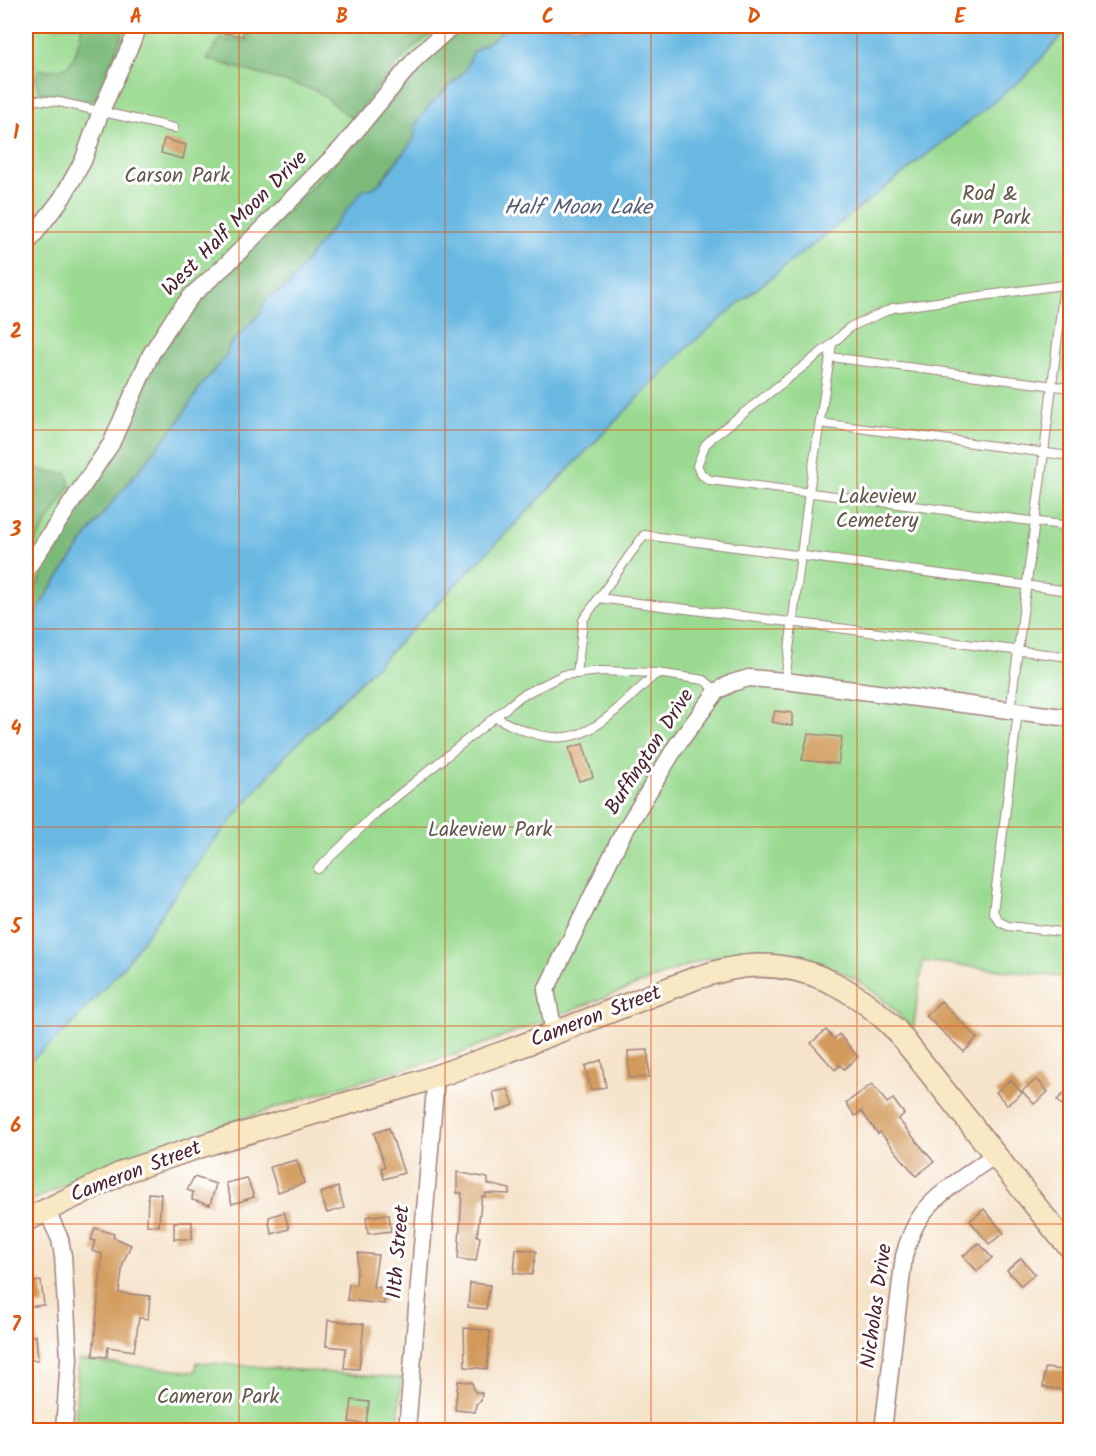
<svg xmlns="http://www.w3.org/2000/svg" width="1096" height="1456" viewBox="0 0 1096 1456" font-family="Kalam,sans-serif">
  <rect width="100%" height="100%" fill="#fff"/>
  <filter id="ink" filterUnits="userSpaceOnUse"><feTurbulence type="fractalNoise" baseFrequency=".0167" numOctaves="2"/><feDisplacementMap in="SourceGraphic" scale="12" xChannelSelector="R" yChannelSelector="G"/><feConvolveMatrix kernelMatrix="1 2 1 2 8 2 1 2 1" color-interpolation-filters="sRGB"/></filter>
  <filter id="wash" filterUnits="userSpaceOnUse"><feTurbulence type="fractalNoise" baseFrequency=".008" numOctaves="4" result="noise"/><feDisplacementMap in="SourceGraphic" scale="24" xChannelSelector="R" yChannelSelector="G"/><feGaussianBlur stdDeviation="1.35" result="paint"/><feColorMatrix in="noise" values="0 0 0 0 0 0 0 0 0 0 0 0 0 0 0 0 0 1.4 0 .05"/><feComposite in="paint" operator="in"/></filter>
  <g filter="url(#wash)">
    <rect width="100%" height="100%" fill="#f5e3ca"/>
    <g fill="#9ada90" stroke="#727c5e" stroke-width="1.5">
      <path d="M26,26H508L493,39L26,631Z"/>
      <path d="M1070,26V978L923,961L913,1031C859,964 791,942 707,958L455,1055L347,1085L152,1148L78,1178L26,1204V1065L69,1027L124,966L207,850L283,758L391,651L687,348L739,303L1025,77Z"/>
      <path d="M78,1360L195,1372L197,1362L401,1378L398,1430H75Z"/>
    </g>
    <g fill="#7bba7a" stroke="#626c52" stroke-width="1.5">
      <path d="M82,26H122L123,32L100,95L90,101H75L47,95L39,91L35,78L39,70C76,73 75,57 82,26Z"/>
      <path d="M249,26H442L409,51L371,94L354,120L317,91L207,59L220,39L248,41Z"/>
      <path d="M463,26H508L493,39L474,51L465,71L444,90L416,123L414,139L379,183L337,224L315,249L288,286L266,299L260,313L230,345L226,356L200,387L180,420L102,515L47,594L26,631V602L42,577L45,560L122,441L150,369L191,312L356,140L405,86L421,62Z"/>
      <path d="M27,466L48,472L67,473L70,486L26,557Z"/>
    </g>
    <path fill="#67b8e2" stroke="#586c86" stroke-width="1.5" d="M508,26H1070L1025,77L739,303L687,348L391,651L283,758L207,850L124,966L69,1027L26,1065V631L47,594L102,515L180,420L200,387L226,356L230,345L260,313L266,299L288,286L315,249L363,190L373,188L380,183L414,139L416,123L429,106L465,71L474,51L493,39Z"/>
    <g id="blocks">
      <g fill="#d29a5a">
        <path d="M214,26H244L243,36L213,32Z"/>
        <path d="M164,139L186,145L183,159L161,153Z"/>
        <path d="M775,711L792,713V726L772,722Z"/>
        <path d="M808,734L842,737L838,764L802,760Z"/>
        <path d="M583,744L593,777L579,781L569,748Z"/>
        <path d="M941,1001L977,1038L964,1052L926,1016Z"/>
        <path d="M826,1030L834,1039L839,1034L858,1057L844,1069L840,1065L835,1070L811,1043Z"/>
        <path d="M648,1050L649,1077L629,1078L628,1051Z"/>
        <path d="M601,1060L606,1087L591,1090L585,1066Z"/>
        <path d="M1037,1079L1048,1092L1034,1104L1022,1091Z"/>
        <path d="M1011,1080L1022,1093L1007,1105L996,1092Z"/>
        <path d="M872,1084L887,1103L893,1099L904,1114L898,1119L934,1162L916,1176L880,1132L878,1134L861,1111L855,1116L846,1103Z"/>
        <path d="M1071,1087V1114L1057,1100Z"/>
        <path d="M508,1089L514,1105L497,1111L493,1092Z"/>
        <path d="M389,1128L404,1173L384,1179L381,1168L385,1167L374,1133Z"/>
        <path d="M297,1160L304,1183L278,1192L270,1167Z"/>
        <path d="M457,1172L488,1178V1184L510,1189L509,1194L486,1193L485,1197L482,1196L477,1236L480,1237L476,1261L458,1259L462,1193H457Z"/>
        <path d="M194,1177L216,1184L210,1205L192,1200L193,1192L187,1190Z"/>
        <path d="M247,1178L254,1197L232,1204L226,1183Z"/>
        <path d="M338,1187L344,1208L327,1213L320,1193Z"/>
        <path d="M148,1193L161,1194L159,1226L147,1225Z"/>
        <path d="M984,1209L1004,1233L989,1244L970,1221Z"/>
        <path d="M284,1212L289,1229L272,1234L269,1223V1217Z"/>
        <path d="M389,1214L391,1231L368,1234L366,1217Z"/>
        <rect x="174" y="1222" width="18" height="17"/>
        <path d="M95,1228L114,1234L113,1237L131,1245L123,1263L119,1293L150,1296L148,1319L139,1318L134,1351L108,1347L107,1357L93,1356L102,1254L92,1251L95,1241L91,1240Z"/>
        <path d="M979,1243L992,1258L977,1271L963,1256Z"/>
        <path d="M516,1249L536,1251L532,1275L514,1273Z"/>
        <path d="M358,1253L378,1255L373,1287L385,1288L384,1304L347,1300L349,1284L356,1285Z"/>
        <path d="M1021,1258L1035,1274L1021,1286L1007,1270Z"/>
        <path d="M41,1281L44,1305L26,1307V1283Z"/>
        <path d="M470,1283L490,1285L486,1309L468,1307Z"/>
        <path d="M328,1320L364,1324L359,1369L344,1368L346,1348L326,1346Z"/>
        <path d="M464,1328L490,1331L487,1369L465,1367Z"/>
        <path d="M36,1335L38,1360H26V1338Z"/>
        <path d="M1045,1368L1071,1371V1391L1043,1387Z"/>
        <path d="M458,1381L472,1382L475,1392L482,1393L481,1401L476,1404L475,1412L455,1410Z"/>
        <path d="M352,1400L369,1402L366,1424L349,1422Z"/>
      </g>
    </g>
  </g>
  <g filter="url(#ink)">
    <use href="#blocks" fill-opacity="0" stroke="#a0817a" stroke-width="1.5"/>
    <g fill="none" stroke-linecap="round" stroke-linejoin="round">
      <defs>
        <g id="lane">
          <path d="M26,99L59,102L174,128"/>
          <path d="M1070,284L893,308L850,327L832,344L713,437L705,445L697,466L702,475L710,480L1070,526"/>
          <path d="M830,357L1070,388"/>
          <path d="M820,423L1070,456"/>
          <path d="M598,598L1070,657"/>
          <path d="M577,674L583,620L644,535L1070,591"/>
          <path d="M785,681L809,492L832,344"/>
          <path d="M1010,711L1044,453L1064,285"/>
          <path d="M1018,712L993,912L1000,922L1008,926L1070,933"/>
          <path d="M495,717C578,762 597,726 657,673"/>
          <path d="M318,869L375,814L521,696L563,675L601,671L657,673L704,680L717,691"/>
        </g>
        <g id="street">
          <path d="M26,245L62,198L83,161L101,111L139,26"/>
          <path d="M26,570L111,444L151,354L174,318L192,295L227,264L340,150L417,57L452,26"/>
          <path d="M554,1033L546,990L621,837L677,745L717,691L732,683L749,678L785,681L1070,718"/>
          <path d="M46,1209L60,1239L63,1256L69,1359L64,1430"/>
          <path d="M407,1430L436,1076"/>
          <path d="M883,1430L904,1256C908,1241 913,1226 923,1213C940,1191 973,1171 996,1154"/>
        </g>
        <path id="secondary" d="M26,1220L126,1171L211,1143L414,1084L508,1051L696,978C713,973 731,967 749,966C807,962 857,990 896,1030L1058,1234L1070,1247"/>
      </defs>
      <use href="#lane" stroke="#a0817a" stroke-width="10"/>
      <use href="#street" stroke="#a0817a" stroke-width="19"/>
      <use href="#secondary" stroke="#a0817a" stroke-width="25"/>
      <use href="#lane" stroke="#fff" stroke-width="8"/>
      <use href="#street" stroke="#fff" stroke-width="16"/>
      <use href="#secondary" stroke="#f8e8c3" stroke-width="22"/>
    </g>
  </g>
  <path fill="none" stroke="#e0560e" stroke-width="1.5" stroke-opacity="0.55" d="M239,26V1430M445,26V1430M651,26V1430M857,26V1430M26,232H1070M26,430H1070M26,629H1070M26,827H1070M26,1026H1070M26,1224H1070"/>
  <g text-anchor="middle" dominant-baseline="central" stroke-width="6" stroke-linejoin="round" paint-order="stroke">
    <g font-size="21" fill="#625749" stroke="#fff">
      <text x="177" y="176">Carson Park</text>
      <text x="990" y="194">Rod &amp;<tspan x="990" dy="24">Gun Park</tspan></text>
      <text x="877" y="497">Lakeview<tspan x="877" dy="24">Cemetery</tspan></text>
      <text x="490" y="830">Lakeview Park</text>
      <text x="218" y="1397">Cameron Park</text>
    </g>
    <g font-size="21" fill="#4a1f2b" stroke="#fff">
      <text transform="translate(235 224) rotate(-45)">West Half Moon Drive</text>
      <text transform="translate(650 752) rotate(-57)">Buffington Drive</text>
      <text transform="translate(596 1017) rotate(-21)">Cameron Street</text>
      <text transform="translate(136 1172) rotate(-21)">Cameron Street</text>
      <text transform="translate(399 1252) rotate(-85)">11th Street</text>
      <text transform="translate(877 1306) rotate(-82)">Nicholas Drive</text>
    </g>
    <g font-size="22" font-style="italic" fill="#565c74" stroke="#fff">
      <text x="578" y="208">Half Moon Lake</text>
    </g>
  </g>
  <rect width="1096" height="1456" fill="none" stroke="#fff" stroke-width="66"/>
  <rect x="33" y="33" width="1030" height="1390" fill="none" stroke="#e0560e" stroke-width="2"/>
  <g font-size="20" text-anchor="middle" font-weight="bold" fill="#e0560e">
    <text x="136" y="23">A</text>
    <text x="342" y="23">B</text>
    <text x="548" y="23">C</text>
    <text x="754" y="23">D</text>
    <text x="960" y="23">E</text>
    <text x="16" y="139">1</text>
    <text x="16" y="338">2</text>
    <text x="16" y="536">3</text>
    <text x="16" y="735">4</text>
    <text x="16" y="933">5</text>
    <text x="16" y="1132">6</text>
    <text x="16" y="1331">7</text>
  </g>
</svg>
